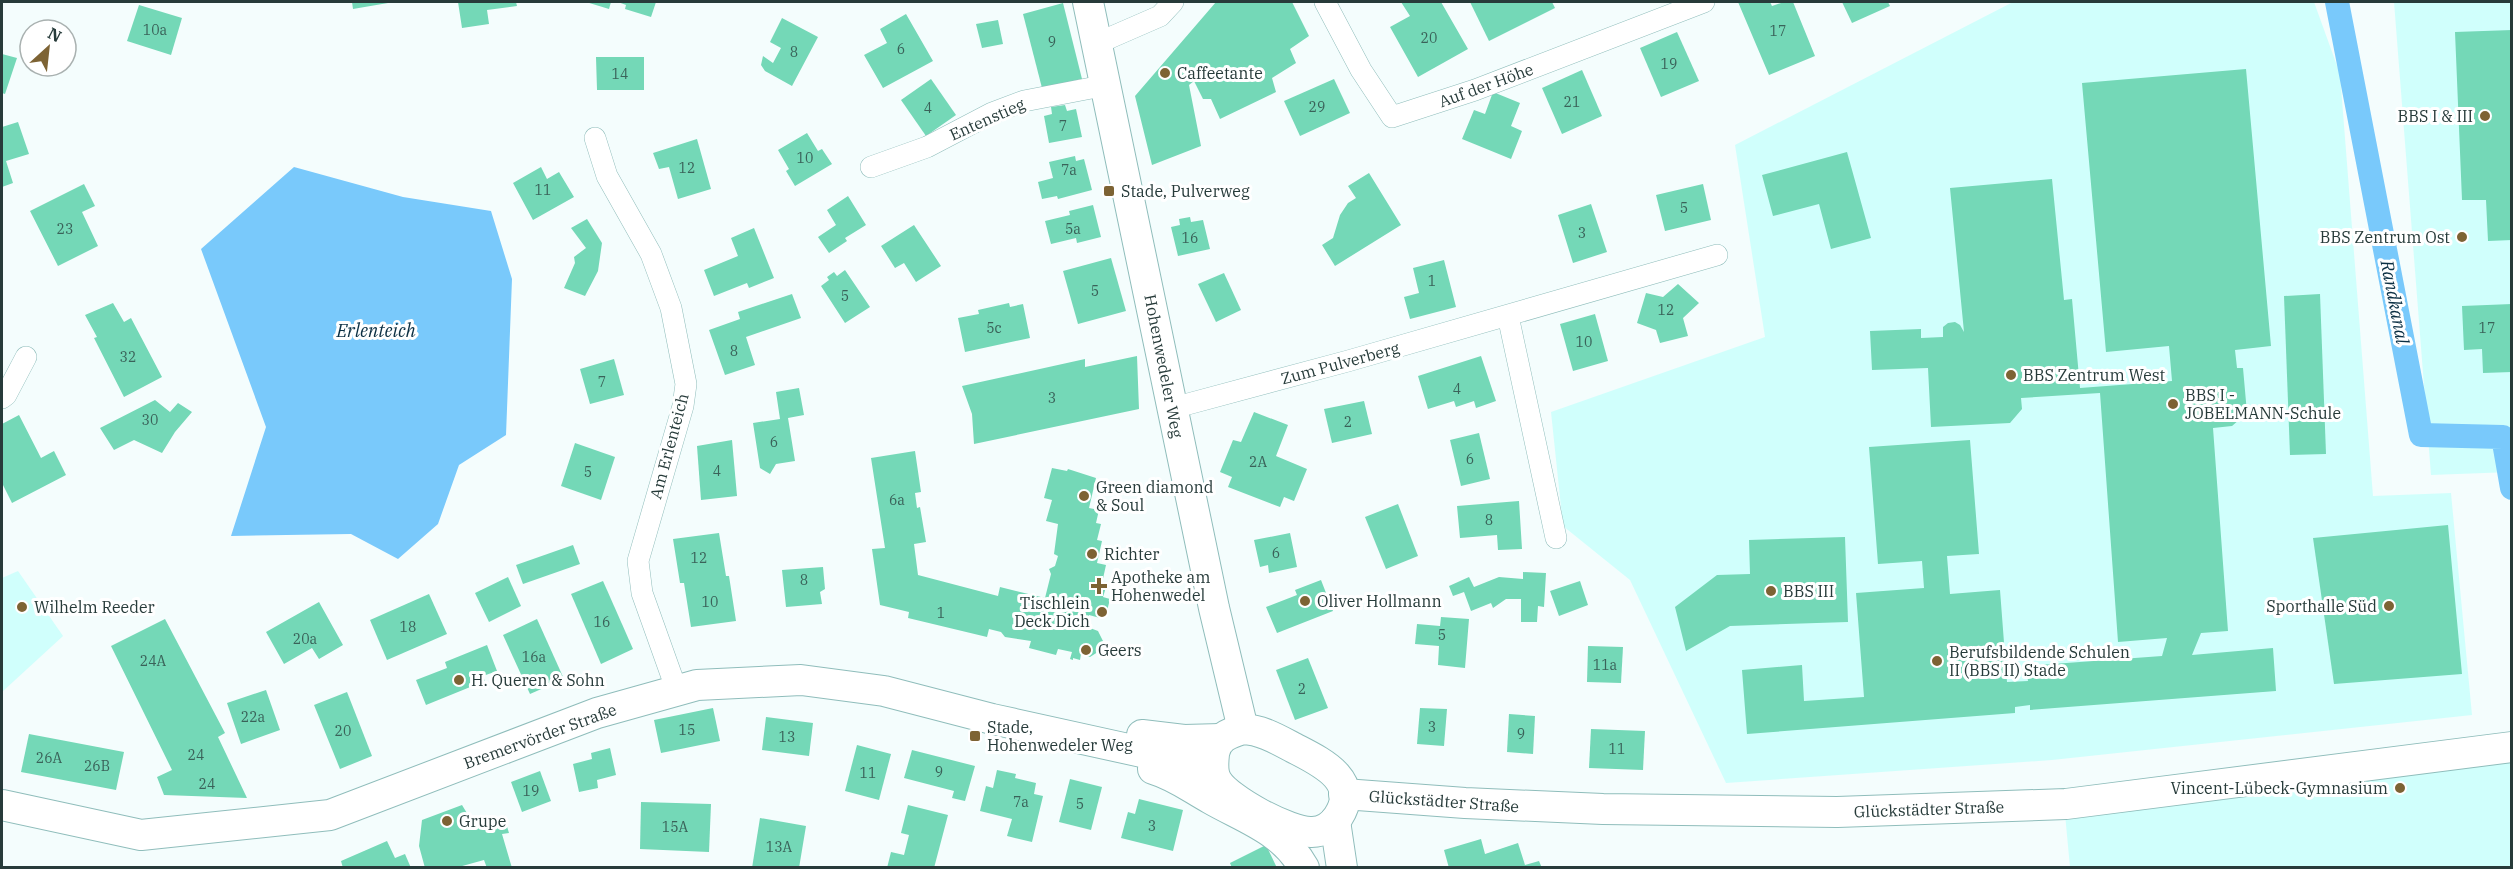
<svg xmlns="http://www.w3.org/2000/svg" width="2513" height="869" viewBox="0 0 2513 869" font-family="'IBM Plex Serif',serif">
  <rect width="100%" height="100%" fill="#f4fdfd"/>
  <g fill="#d0fffc">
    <path d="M2013,2H2314L2340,74L2373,496L2451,493L2472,715L2052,760L1726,783L1630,580L1563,526L1551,412L1765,337L1735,145Z"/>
    <path d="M2394,2H2511V472L2431,475Z"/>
    <path d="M18,571L63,636L2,692V578Z"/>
    <path d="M2511,761V867H2070L2065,814Z"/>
  </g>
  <path fill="#79c9fb" d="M294,167L403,197L491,211L512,279L506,435L459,465L438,524L398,559L351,534L231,536L266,427L201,249Z"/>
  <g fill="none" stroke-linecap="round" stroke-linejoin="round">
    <path stroke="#79c9fb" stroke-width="24" d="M2337,2L2421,435L2503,437L2512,488"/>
  </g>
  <g fill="#74d8b7">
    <path d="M352,2H388V3L353,9Z"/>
    <path d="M458,2H516L517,6L487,10L489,24L462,28Z"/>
    <path d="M586,2H611L609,9Z"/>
    <path d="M618,2H656L651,17L625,9L626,5Z"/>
    <path d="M1216,2H1292L1309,36L1290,49L1296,63L1272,78L1276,92L1220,119L1211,99H1203L1194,81L1189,85L1201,146L1152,165L1135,96Z"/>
    <path d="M1401,2H1441L1468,49L1418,77L1390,27L1410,16Z"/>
    <path d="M1470,2H1552L1555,8L1489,41Z"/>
    <path d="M1738,2H1770L1772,6L1784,2H1793L1815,56L1769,75Z"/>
    <path d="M1842,2H1888L1890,6L1852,23Z"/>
    <path d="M1063,3L1082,79L1042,88L1023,14Z"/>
    <path d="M139,5L182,18L171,55L127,41Z"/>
    <path d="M906,14L933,61L883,88L864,55L887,43L880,29Z"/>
    <path d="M782,18L818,37L792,86L765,71L761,65L763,56L773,63L781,48L770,42Z"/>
    <path d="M998,20L1003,44L982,48L976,24Z"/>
    <path d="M2512,30V240L2488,241L2486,200H2462L2455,32Z"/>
    <path d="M1677,32L1699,81L1661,97L1640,48Z"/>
    <path d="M2,54L17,58L5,94L2,93Z"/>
    <path d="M596,57H644V90H597Z"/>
    <path d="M2246,69L2271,346L2235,350L2237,368H2243L2247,413L2232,426L2213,428L2228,631L2201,633L2192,655L2273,648L2276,691L2030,710V705L2015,707V713L1747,734L1742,670L1802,665L1804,701L1864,697L1856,593L1924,588L1922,561L1878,564L1869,447L1970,440L1979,554L1947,556L1950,594L2000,590L2007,682L2028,681L2026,666L2162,656L2167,638L2118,642L2100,393L2021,398L2022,409L2010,423L1931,427L1928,368L1872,370L1870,331L1921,329V338L1943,337V327L1948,323L1955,322L1960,325L1964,332L1950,188L2052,179L2064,300L2072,299L2080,388L2172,381L2169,346L2106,352L2082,83Z"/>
    <path d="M1582,70L1602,116L1562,134L1542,88Z"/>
    <path d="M931,79L956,115L926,136L901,100Z"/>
    <path d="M1334,79L1350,113L1300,136L1284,101Z"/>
    <path d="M1493,92L1520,103L1511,126L1522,131L1511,159L1462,139L1474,110L1485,114Z"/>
    <path d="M1065,105L1067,111L1076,109L1082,137L1049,143L1044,116L1052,114L1051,107Z"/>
    <path d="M18,122L29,154L6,161L13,183L2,187V127Z"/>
    <path d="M807,133L818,151L822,149L832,164L795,186L786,171L789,169L778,150Z"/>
    <path d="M697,139L711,189L678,199L669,167L659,169L653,153Z"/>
    <path d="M1847,152L1871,238L1831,249L1819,204L1773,216L1762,175Z"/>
    <path d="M1075,156L1076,161L1084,159L1092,190L1058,199L1057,196L1042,199L1038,182L1053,178L1049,162Z"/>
    <path d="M541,167L547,179L559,172L574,197L533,220L513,183Z"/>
    <path d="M1369,173L1401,225L1335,266L1322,245L1333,238L1340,215L1348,203L1356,198L1348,186Z"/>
    <path d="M84,184L95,206L82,212L98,246L58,266L30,211Z"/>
    <path d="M1703,184L1711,220L1665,231L1656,195Z"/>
    <path d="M848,196L866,225L845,238L847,241L829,253L818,237L836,225L827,210Z"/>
    <path d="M1591,204L1607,252L1573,263L1558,215Z"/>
    <path d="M1093,205L1101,237L1077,243L1076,238L1051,244L1045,221L1070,215L1069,211Z"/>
    <path d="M1190,217L1191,222L1203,220L1210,249L1178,256L1171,227L1180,225L1179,219Z"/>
    <path d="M587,219L602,243L598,271L585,296L564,288L575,263L574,257L586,248L571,228Z"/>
    <path d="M914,225L941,266L916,282L904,263L895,268L881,246Z"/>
    <path d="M754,228L774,278L749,288L747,283L714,296L704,270L738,256L731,238Z"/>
    <path d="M1111,258L1126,311L1078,324L1063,271Z"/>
    <path d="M1444,260L1456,307L1410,319L1404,297L1419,293L1413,268Z"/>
    <path d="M845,270L870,307L845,323L821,286L829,280L827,277L834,272L837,276Z"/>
    <path d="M1224,273L1241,310L1216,322L1198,284Z"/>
    <path d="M1678,284L1699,303L1683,318L1688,336L1660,343L1656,330L1637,323L1646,293L1663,297Z"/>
    <path d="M792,294L801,318L746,337L755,365L725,375L709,330L740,319L738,312Z"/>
    <path d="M2320,294L2326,454L2290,455L2284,296Z"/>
    <path d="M113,303L124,322L131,318L162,377L124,397L94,338L97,337L85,315Z"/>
    <path d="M1009,303L1010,307L1023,304L1030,338L965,352L958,318L979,314L978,310Z"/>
    <path d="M2512,304V372L2483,373L2482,349L2464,350L2462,306Z"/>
    <path d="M1595,314L1608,361L1573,371L1560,324Z"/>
    <path d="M1137,356L1139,409L974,444L972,414L962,386L1085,359V367Z"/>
    <path d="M1481,356L1496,401L1476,408L1474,401L1456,407L1454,401L1428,409L1418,376Z"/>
    <path d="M614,359L624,395L590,404L580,369Z"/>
    <path d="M799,388L804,415L788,418L795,461L776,464L770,474L760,468L753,423L780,419L776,392Z"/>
    <path d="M155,400L170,412L178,403L192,412L175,432L162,453L134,440L114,450L100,428Z"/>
    <path d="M1364,401L1372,434L1332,443L1324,409Z"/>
    <path d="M1254,412L1288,425L1276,456L1307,469L1294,501L1284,497L1280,507L1228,487L1232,477L1220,472L1233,440L1241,442Z"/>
    <path d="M19,415L41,458L54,451L66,475L12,503L2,483V424Z"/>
    <path d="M1479,433L1490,479L1461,486L1450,440Z"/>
    <path d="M732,440L737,496L701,500L697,446Z"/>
    <path d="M575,443L615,457L601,500L561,486Z"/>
    <path d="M915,451L921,492L915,493L917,508L920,507L926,542L914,544L918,575L998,596L1000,587L1045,598L1051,574L1049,569L1055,566L1058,556L1054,554L1058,524L1046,521L1052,500L1044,498L1052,468L1067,471L1068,469L1096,478L1089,508L1099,510L1096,523L1101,524L1097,540L1102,541L1097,563L1106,565L1102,583L1107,584L1103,597L1110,599L1106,615L1100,618L1089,615L1087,621L1083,619L1082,625L1098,631L1103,641L1101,650L1090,657L1081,654L1080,660L1073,658V660L1070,659L1072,652L1058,649L1056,655L1029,648L1031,641L1005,637L1001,632L989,629L987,637L908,618L909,612L880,605L872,549L885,548L871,458Z"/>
    <path d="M1519,501L1522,549L1498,550L1497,535L1460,538L1457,506Z"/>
    <path d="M1398,504L1418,556L1386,569L1365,517Z"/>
    <path d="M2448,525L2462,674L2334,684L2313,538Z"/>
    <path d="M719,533L726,576H729L736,621L691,627L684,583H680L673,539Z"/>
    <path d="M1290,533L1297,567L1269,573L1268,565L1260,567L1254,540Z"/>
    <path d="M1845,537L1848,622L1730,626L1686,651L1675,607L1717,575L1750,574L1749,540Z"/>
    <path d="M573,545L580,564L523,584L516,565Z"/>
    <path d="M823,567L825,589L820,592L822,604L786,607L782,570Z"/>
    <path d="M1523,572L1546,573L1544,607L1538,606L1537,622H1521V599H1506L1493,608L1491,603L1471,611L1464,592L1453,596L1449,586L1469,577L1474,587L1499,577L1523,579Z"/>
    <path d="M508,577L521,606L489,622L475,593Z"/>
    <path d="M1321,580L1333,611L1277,633L1266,607L1297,595L1295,590Z"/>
    <path d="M603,581L633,649L601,664L571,594Z"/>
    <path d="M1580,581L1588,605L1559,616L1550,591Z"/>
    <path d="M429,594L447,634L387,660L370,620Z"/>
    <path d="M319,602L343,645L319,659L312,648L284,664L266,632Z"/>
    <path d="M1441,617L1469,619L1465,668L1438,665L1439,646L1415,644L1417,624L1440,626Z"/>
    <path d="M165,619L225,733L218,737L247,798L164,795L157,777L172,770L111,646Z"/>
    <path d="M537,619L564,679L530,694L503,635Z"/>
    <path d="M487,645L497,671L483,676L485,681L426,705L416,680L447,668L445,662Z"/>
    <path d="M1588,646L1623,647L1621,683L1587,682Z"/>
    <path d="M1308,658L1328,708L1295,720L1276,670Z"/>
    <path d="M266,690L280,730L241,744L227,703Z"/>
    <path d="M347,692L372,756L340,769L314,705Z"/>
    <path d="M713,708L720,741L661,753L654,720Z"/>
    <path d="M1420,708L1447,709L1444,746L1417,744Z"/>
    <path d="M1509,714L1535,716L1533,754L1507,752Z"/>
    <path d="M766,717L813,723L809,756L762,750Z"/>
    <path d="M1591,729L1645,731L1643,770L1589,768Z"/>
    <path d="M29,734L124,752L116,790L21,772Z"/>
    <path d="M857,745L891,754L879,800L845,791Z"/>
    <path d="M610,748L616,775L597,780L598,788L579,792L573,764L592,759L591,753Z"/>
    <path d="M912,750L975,766L965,801L952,798L954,791L904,778Z"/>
    <path d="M997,770L1016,774L1015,778L1036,783L1034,794L1043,796L1032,842L1007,836L1012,819L980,811L986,786L993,788Z"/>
    <path d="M540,771L551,801L522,812L511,782Z"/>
    <path d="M1070,779L1102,787L1091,830L1059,822Z"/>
    <path d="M1139,799L1183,810L1173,851L1121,838L1128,812L1135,814Z"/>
    <path d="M641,802L711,804L709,852L640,849Z"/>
    <path d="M462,805L476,828L505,820L509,833L502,834L512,868H487L484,860L455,868H425L419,846L422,820Z"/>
    <path d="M908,805L948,815L934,868H887L891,852L904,855L909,835L901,833Z"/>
    <path d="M760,818L806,826L799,868H752Z"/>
    <path d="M1481,839L1485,854L1518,843L1525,865L1539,861L1542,868H1449L1444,850Z"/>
    <path d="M387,841L395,858L405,854L411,868H343L341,861Z"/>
    <path d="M1266,845L1277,868H1232L1230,863Z"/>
  </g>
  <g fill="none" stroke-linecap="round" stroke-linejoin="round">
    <defs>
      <g id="street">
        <path d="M1325,2L1361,70L1392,117L1475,90L1704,2"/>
        <path d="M1098,43L1160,16L1173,2"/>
        <path d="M595,138L607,176L651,254L671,308L686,384L683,406L638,561L642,593L677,691"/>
        <path d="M871,167L927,147L992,113L1024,101L1107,85"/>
        <path d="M1508,316L1556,538"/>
        <path d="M2,398L6,395L26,357"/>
        <path d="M1173,408L1348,361L1717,255"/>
      </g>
      <g id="secondary">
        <path d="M1088,2L1214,608L1243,729"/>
        <path d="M1243,729C1262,730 1277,739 1294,748C1319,761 1362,780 1338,817C1332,826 1323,832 1312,832C1290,833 1228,800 1217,781C1212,773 1213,763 1214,754C1216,738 1229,733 1243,729Z"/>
        <path d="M1142,735L1184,740L1221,739"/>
        <path d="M1153,769C1176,776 1191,788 1211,799C1246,819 1283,830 1304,868"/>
        <path d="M1344,794L1465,803L1603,809L1837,812L2066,804L2512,747"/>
        <path d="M2,805L141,835L330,815L597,713L697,685L801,680L884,691L992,719L1178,760L1213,771"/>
        <path d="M1335,821L1342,868"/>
      </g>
    </defs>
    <use href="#street" stroke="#8fbdbb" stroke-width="22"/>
    <use href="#secondary" stroke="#8fbdbb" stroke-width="32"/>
    <use href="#street" stroke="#fff" stroke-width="21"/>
    <use href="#secondary" stroke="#fff" stroke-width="30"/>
  </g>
  <g fill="#7d6334" stroke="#fff" stroke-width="2">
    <circle cx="1165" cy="73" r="6"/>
    <circle cx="2485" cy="116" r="6"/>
    <rect x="1103" y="185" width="12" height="12" rx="3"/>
    <circle cx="2462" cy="237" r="6"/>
    <circle cx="2011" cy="375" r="6"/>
    <circle cx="2173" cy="404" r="6"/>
    <circle cx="1084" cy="496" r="6"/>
    <circle cx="1092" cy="554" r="6"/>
    <path d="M1096 577h6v6h6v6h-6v6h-6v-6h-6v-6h6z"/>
    <circle cx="1771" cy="591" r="6"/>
    <circle cx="1305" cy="601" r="6"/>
    <circle cx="2389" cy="606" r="6"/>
    <circle cx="22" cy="607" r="6"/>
    <circle cx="1102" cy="612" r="6"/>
    <circle cx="1086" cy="650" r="6"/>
    <circle cx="1937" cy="661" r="6"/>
    <circle cx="459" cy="680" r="6"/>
    <rect x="969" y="730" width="12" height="12" rx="3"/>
    <circle cx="2400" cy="788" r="6"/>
    <circle cx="447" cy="821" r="6"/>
  </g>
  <g text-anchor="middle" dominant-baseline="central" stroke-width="6" stroke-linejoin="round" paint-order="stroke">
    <g font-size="14" fill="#3a6259">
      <text x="155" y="30">10a</text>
      <text x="1778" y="31">17</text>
      <text x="1429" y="38">20</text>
      <text x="1052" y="42">9</text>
      <text x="901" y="49">6</text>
      <text x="794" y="52">8</text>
      <text x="1669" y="64">19</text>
      <text x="620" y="74">14</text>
      <text x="1572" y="102">21</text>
      <text x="1317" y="107">29</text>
      <text x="928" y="108">4</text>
      <text x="1063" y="126">7</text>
      <text x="805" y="158">10</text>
      <text x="687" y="168">12</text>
      <text x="1069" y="170">7a</text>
      <text x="543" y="190">11</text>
      <text x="1684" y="208">5</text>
      <text x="65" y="229">23</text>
      <text x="1073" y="229">5a</text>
      <text x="1582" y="233">3</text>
      <text x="1190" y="238">16</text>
      <text x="1432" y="281">1</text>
      <text x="1095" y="291">5</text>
      <text x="845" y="296">5</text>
      <text x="1666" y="310">12</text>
      <text x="994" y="328">5c</text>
      <text x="2487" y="328">17</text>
      <text x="1584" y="342">10</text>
      <text x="734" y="351">8</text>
      <text x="128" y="357">32</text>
      <text x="602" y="382">7</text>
      <text x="1457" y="389">4</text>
      <text x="1052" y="398">3</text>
      <text x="150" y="420">30</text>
      <text x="1348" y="422">2</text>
      <text x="774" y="442">6</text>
      <text x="1470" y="459">6</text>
      <text x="1258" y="462">2A</text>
      <text x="717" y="471">4</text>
      <text x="588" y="472">5</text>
      <text x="897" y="500">6a</text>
      <text x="1489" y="520">8</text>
      <text x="1276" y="553">6</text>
      <text x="699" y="558">12</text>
      <text x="804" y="580">8</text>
      <text x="710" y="602">10</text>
      <text x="941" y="613">1</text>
      <text x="602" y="622">16</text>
      <text x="408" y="627">18</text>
      <text x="1442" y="635">5</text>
      <text x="305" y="639">20a</text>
      <text x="534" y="657">16a</text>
      <text x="153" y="661">24A</text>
      <text x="1605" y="665">11a</text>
      <text x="1302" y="689">2</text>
      <text x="253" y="717">22a</text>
      <text x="1432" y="727">3</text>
      <text x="687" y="730">15</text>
      <text x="343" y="731">20</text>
      <text x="1521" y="734">9</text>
      <text x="787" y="737">13</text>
      <text x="1617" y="749">11</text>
      <text x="196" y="755">24</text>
      <text x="49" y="758">26A</text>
      <text x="97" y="766">26B</text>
      <text x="939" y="772">9</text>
      <text x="868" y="773">11</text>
      <text x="207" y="784">24</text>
      <text x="531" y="791">19</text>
      <text x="1021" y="802">7a</text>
      <text x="1080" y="804">5</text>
      <text x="1152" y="826">3</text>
      <text x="675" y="827">15A</text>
      <text x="779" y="847">13A</text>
    </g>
    <g font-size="16" fill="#273b3a" stroke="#fff" text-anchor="start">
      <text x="1177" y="73">Caffeetante</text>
      <text x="2473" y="116" text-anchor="end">BBS I &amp; III</text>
      <text x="1121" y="191">Stade, Pulverweg</text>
      <text x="2450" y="237" text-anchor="end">BBS Zentrum Ost</text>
      <text x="2023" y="375">BBS Zentrum West</text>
      <text x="2185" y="395">BBS I -<tspan x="2185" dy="18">JOBELMANN-Schule</tspan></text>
      <text x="1096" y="487">Green diamond<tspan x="1096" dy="18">&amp; Soul</tspan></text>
      <text x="1104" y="554">Richter</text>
      <text x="1111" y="577">Apotheke am<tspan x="1111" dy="18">Hohenwedel</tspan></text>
      <text x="1783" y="591">BBS III</text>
      <text x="1317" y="601">Oliver Hollmann</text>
      <text x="1090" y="603" text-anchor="end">Tischlein<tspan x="1090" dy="18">Deck Dich</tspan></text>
      <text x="2377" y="606" text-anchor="end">Sporthalle Süd</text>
      <text x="34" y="607">Wilhelm Reeder</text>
      <text x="1098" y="650">Geers</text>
      <text x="1949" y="652">Berufsbildende Schulen<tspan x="1949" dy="18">II (BBS II) Stade</tspan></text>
      <text x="471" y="680">H. Queren &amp; Sohn</text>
      <text x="987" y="727">Stade,<tspan x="987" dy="18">Hohenwedeler Weg</tspan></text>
      <text x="2388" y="788" text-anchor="end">Vincent-Lübeck-Gymnasium</text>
      <text x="459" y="821">Grupe</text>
    </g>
    <g font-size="16" fill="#273b3a" stroke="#fff">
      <text transform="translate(1486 85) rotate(-20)">Auf der Höhe</text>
      <text transform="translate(987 119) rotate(-24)">Entenstieg</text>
      <text transform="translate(1340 363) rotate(-15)">Zum Pulverberg</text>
      <text transform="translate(1164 366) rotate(79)">Hohenwedeler Weg</text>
      <text transform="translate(669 446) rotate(-75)">Am Erlenteich</text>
      <text transform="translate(540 736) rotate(-20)">Bremervörder Straße</text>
      <text transform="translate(1444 801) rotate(4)">Glückstädter Straße</text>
      <text transform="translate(1929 809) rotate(-2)">Glückstädter Straße</text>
    </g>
    <g font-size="18" font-style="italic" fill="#0b2f43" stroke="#fff">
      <text transform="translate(2395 302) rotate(79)">Randkanal</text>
      <text x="376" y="330">Erlenteich</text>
    </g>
  </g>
  <rect width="2513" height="869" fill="none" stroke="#273b3a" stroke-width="6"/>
  <g transform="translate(48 48) rotate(27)"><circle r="28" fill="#ffffff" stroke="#a9b1b0" stroke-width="1.5"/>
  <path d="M0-4.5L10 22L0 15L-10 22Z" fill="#7d6334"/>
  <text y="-9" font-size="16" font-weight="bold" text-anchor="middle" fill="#273b3a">N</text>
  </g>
</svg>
